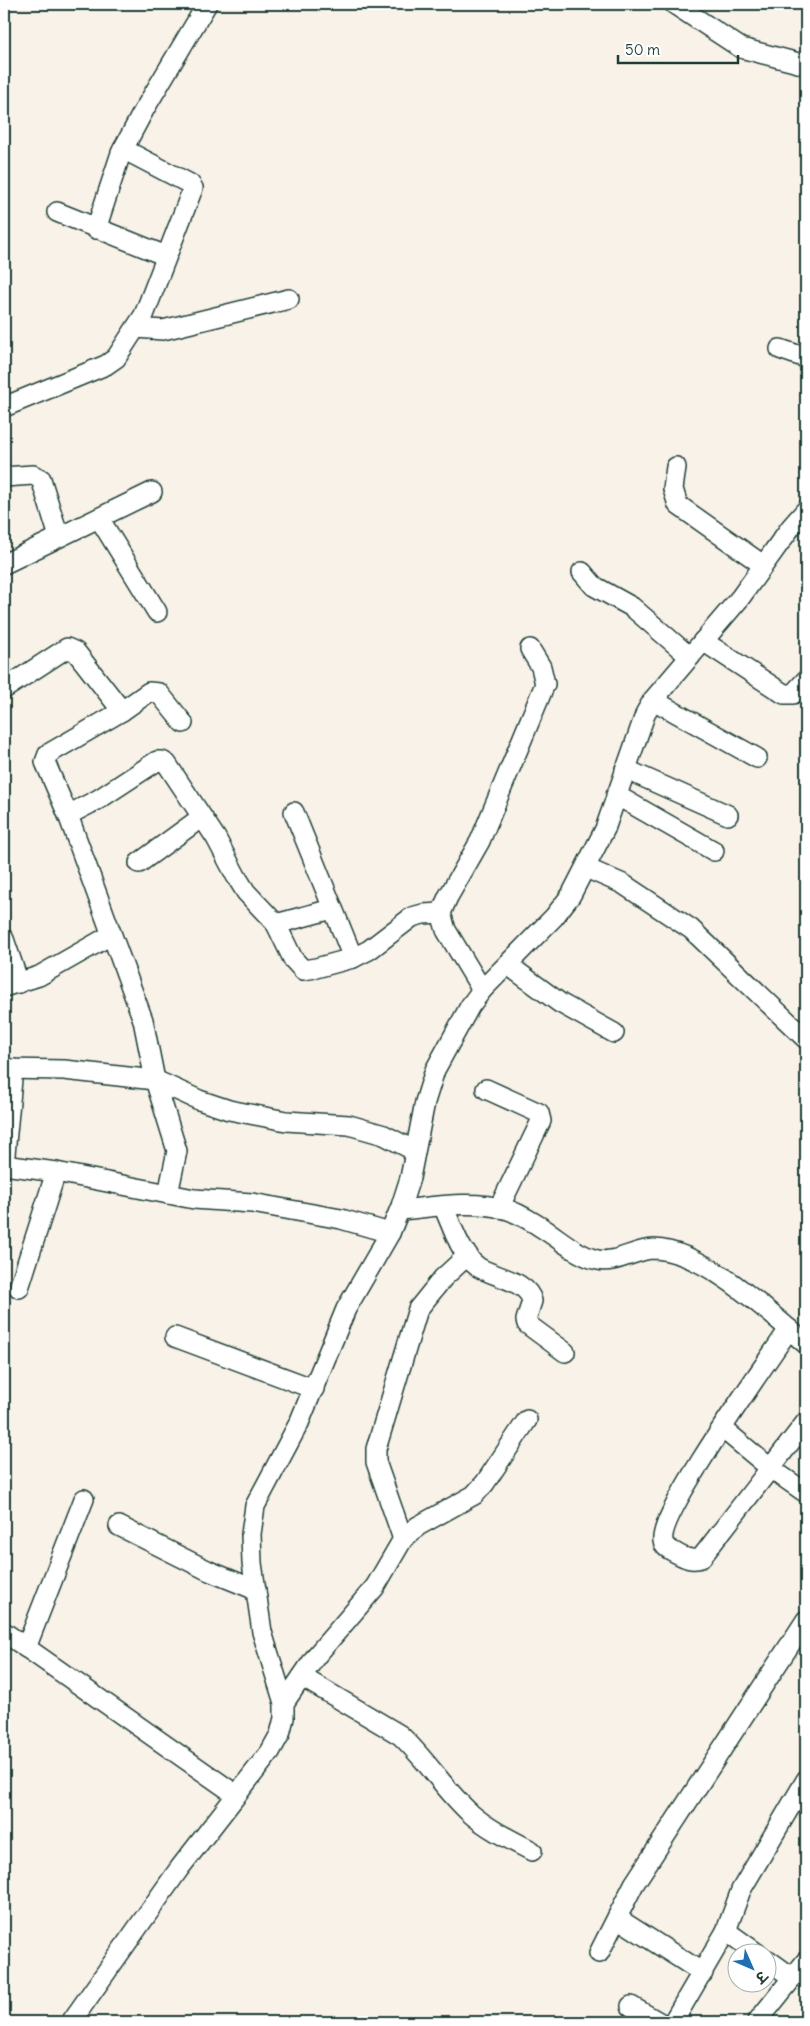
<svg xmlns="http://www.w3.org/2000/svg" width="810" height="2026" viewBox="0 0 810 2026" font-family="Delius,'Playpen Sans Deva',sans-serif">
  <rect width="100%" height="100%" fill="#f8f2e9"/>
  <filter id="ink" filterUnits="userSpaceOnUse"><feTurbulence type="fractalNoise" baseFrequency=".02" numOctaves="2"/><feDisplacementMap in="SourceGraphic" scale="10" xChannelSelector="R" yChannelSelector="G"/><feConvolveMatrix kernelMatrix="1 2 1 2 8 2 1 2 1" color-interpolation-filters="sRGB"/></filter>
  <g filter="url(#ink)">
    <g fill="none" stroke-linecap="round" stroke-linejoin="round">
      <defs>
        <g id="street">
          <path d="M674,4L741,48L806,65"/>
          <path d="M57,212L166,256"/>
          <path d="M96,229L121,153L144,110L207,4"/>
          <path d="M136,328L163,330L289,299"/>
          <path d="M780,349L806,358"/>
          <path d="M4,407L106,365L116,358L144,315L193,188L190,184L123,149"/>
          <path d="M676,467L673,489L678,505L763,565"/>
          <path d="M4,477L33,475L41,479L59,537"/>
          <path d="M99,518L157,612"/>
          <path d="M4,564L152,492"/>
          <path d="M582,572L594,586L632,607L690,657"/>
          <path d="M703,641L784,694H793L806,680"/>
          <path d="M4,689L67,648L76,652L122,711"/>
          <path d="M653,700L757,758"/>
          <path d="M625,769L728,815"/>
          <path d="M616,795L714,851"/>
          <path d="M294,812L353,958"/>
          <path d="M68,815L99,799L157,761H162L167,764L216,838L236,876L246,892L276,924L293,959L303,970L316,968L353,958L369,950L412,917L423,914L441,913"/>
          <path d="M139,863L202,817"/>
          <path d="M586,868L623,884L691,929L806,1039"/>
          <path d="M276,924L332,909"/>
          <path d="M4,939L19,983"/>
          <path d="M508,965L560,1003L614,1033"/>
          <path d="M4,987L39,976L111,935"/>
          <path d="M482,990L446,930L441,913L448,897L480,841L545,684L541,667L530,649"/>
          <path d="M4,1069L64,1070L155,1080L199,1100L229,1110L286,1121L349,1125L384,1135L415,1151"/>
          <path d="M486,1089L539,1113L541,1121L499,1208"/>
          <path d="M4,1165L56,1172L194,1199L252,1203L341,1219L390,1233"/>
          <path d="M4,1165L13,1069"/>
          <path d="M168,1194L177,1151L155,1080L143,1020L68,815L45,762L48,754L122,711L149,692L159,693L183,723"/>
          <path d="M443,1206C452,1225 460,1254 478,1267C494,1277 528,1281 532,1301L526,1320L527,1324L565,1352"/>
          <path d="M400,1210C434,1207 471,1200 505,1209C517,1212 529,1220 539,1226C558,1237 577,1256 598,1260C616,1264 636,1249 654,1249C705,1251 769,1312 806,1344"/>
          <path d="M19,1288L56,1172"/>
          <path d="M789,1329C768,1361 658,1513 663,1541C664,1548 671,1550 676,1553C685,1558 692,1561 701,1558L806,1422"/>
          <path d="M175,1337L314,1389"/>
          <path d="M722,1428L770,1468L806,1493"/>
          <path d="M119,1526L209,1571L256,1590"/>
          <path d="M403,1539L376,1462V1449L418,1309L443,1278L468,1255"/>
          <path d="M4,1632L235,1794"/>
          <path d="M26,1648L84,1499"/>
          <path d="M302,1677L400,1735C426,1759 444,1789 470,1813C488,1829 511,1840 532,1851"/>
          <path d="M284,1703L316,1656L375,1587L403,1539L418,1526L474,1495L485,1483L527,1420"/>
          <path d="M617,1918L703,1973"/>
          <path d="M726,1931L758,1954"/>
          <path d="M599,1953L634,1884L806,1620"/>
          <path d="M768,1960L793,1978"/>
          <path d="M631,2006L659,2022"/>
          <path d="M71,2022L179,1869L270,1752L280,1734L284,1718V1703L262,1632L252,1563L251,1534L255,1506L299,1423L346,1309L390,1233L401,1206L410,1178L425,1102L435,1070L470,1006L482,990L554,917L571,895L605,829L646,712L653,700L740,598L791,527L806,510"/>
          <path d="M673,2022L726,1931L741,1890L806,1780"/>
          <path d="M757,2022L806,1961"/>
        </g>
      </defs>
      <use href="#street" stroke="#1f3d34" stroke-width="22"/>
      <use href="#street" stroke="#fff" stroke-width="19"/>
    </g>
  </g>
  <rect width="810" height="2026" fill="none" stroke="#fff" stroke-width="20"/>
  <rect x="10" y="10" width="790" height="2006" fill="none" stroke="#1f3d34" stroke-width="2" filter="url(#ink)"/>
  <g transform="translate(752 1968) rotate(135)"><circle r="24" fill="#ffffff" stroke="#a5b1ae"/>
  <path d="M0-4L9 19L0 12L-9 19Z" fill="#1f6fb2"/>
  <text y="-8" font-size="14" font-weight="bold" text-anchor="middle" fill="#1f3d34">उ</text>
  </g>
  <path d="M618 55v8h120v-8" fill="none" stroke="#1f3d34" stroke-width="2.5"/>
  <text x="625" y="55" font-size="15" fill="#1f3d34" stroke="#ffffff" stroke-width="4" paint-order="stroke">50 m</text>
</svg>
